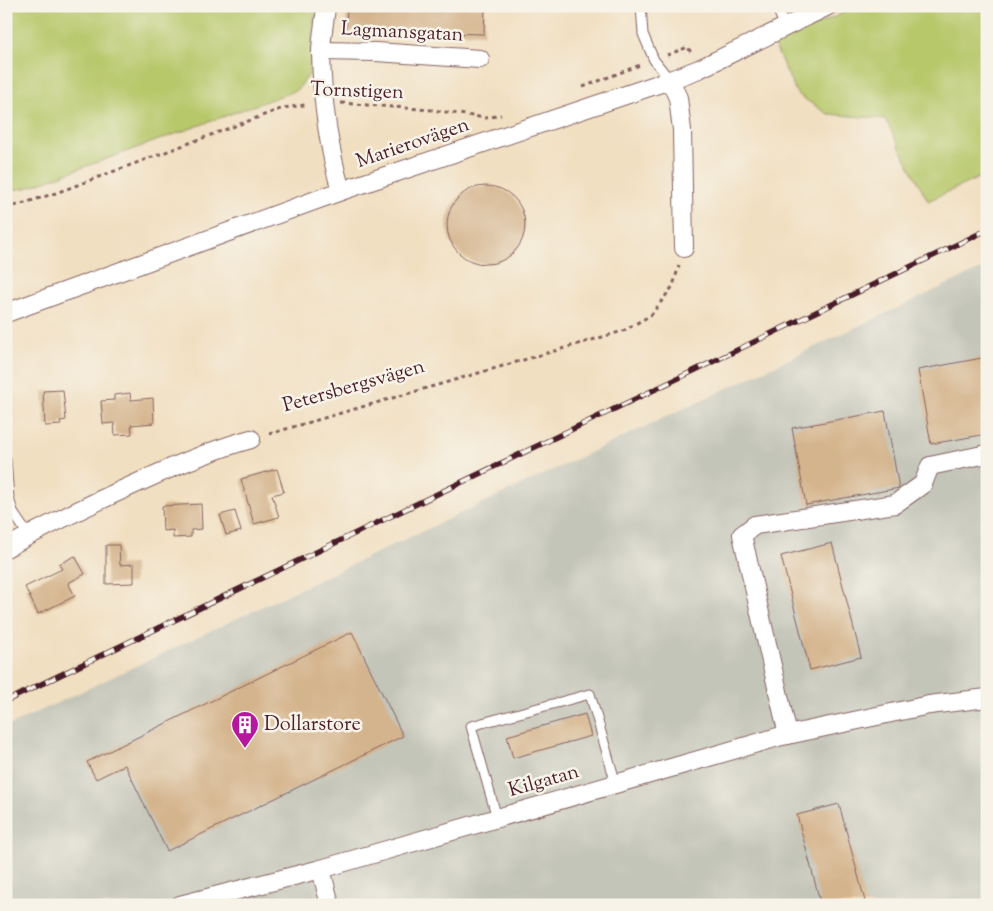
<svg xmlns="http://www.w3.org/2000/svg" width="993" height="911" viewBox="0 0 993 911" font-family="'Sorts Mill Goudy',serif">
  <rect width="100%" height="100%" fill="#f7f3e8"/>
  <filter id="ink" filterUnits="userSpaceOnUse"><feTurbulence type="fractalNoise" baseFrequency=".02" numOctaves="2"/><feDisplacementMap in="SourceGraphic" scale="10" xChannelSelector="R" yChannelSelector="G"/><feConvolveMatrix kernelMatrix="1 2 1 2 8 2 1 2 1" color-interpolation-filters="sRGB"/></filter>
  <filter id="wash" filterUnits="userSpaceOnUse"><feTurbulence type="fractalNoise" baseFrequency=".0096" numOctaves="4" result="noise"/><feDisplacementMap in="SourceGraphic" scale="20" xChannelSelector="R" yChannelSelector="G"/><feGaussianBlur stdDeviation="1.12" result="paint"/><feColorMatrix in="noise" values="0 0 0 0 0 0 0 0 0 0 0 0 0 0 0 0 0 1.4 0 .05"/><feComposite in="paint" operator="in"/></filter>
  <g filter="url(#wash)">
    <rect width="100%" height="100%" fill="#f1dfc1"/>
    <path fill="#c4c5b9" d="M987,266V905H6V727Z"/>
    <g fill="#b7c86b" stroke="#80744b">
      <path d="M6,6H316L309,75L297,90L26,188L6,191Z"/>
      <path d="M858,6H987V174L928,201L885,119L828,114L797,94L774,45Z"/>
    </g>
    <g id="blocks">
      <g fill="#d4b48c">
        <path d="M347,6H485L484,34L346,31Z"/>
        <circle cx="486" cy="225" r="39"/>
        <path d="M987,357V434L931,444L918,370Z"/>
        <path d="M63,390L66,420L60,421L61,425L45,426L43,391Z"/>
        <path d="M130,393L131,400L153,398L154,423L131,425L132,434L115,435L114,423L103,424L101,401L114,400V395Z"/>
        <path d="M885,411L899,488L806,505L792,428Z"/>
        <path d="M277,469L284,492L272,495L279,517L254,524L241,479Z"/>
        <path d="M201,504L202,529L191,530V537L173,538V530L163,531L162,506Z"/>
        <path d="M235,511L241,531L226,535L220,515Z"/>
        <path d="M832,543L861,657L810,670L781,556Z"/>
        <path d="M106,545H119L120,565L134,564V583L106,584Z"/>
        <path d="M75,556L85,574L68,583L75,596L38,614L25,587L62,569L59,564Z"/>
        <path d="M352,632L403,736L167,851L125,765L96,779L87,762Z"/>
        <path d="M585,714L591,736L513,758L507,736Z"/>
        <path d="M839,804L866,905H821L797,815Z"/>
      </g>
    </g>
  </g>
  <g filter="url(#ink)">
    <use href="#blocks" fill-opacity="0" stroke="#846260" stroke-width="1"/>
    <g fill="none" stroke-linecap="round" stroke-linejoin="round">
      <defs>
        <g id="service">
          <path d="M641,6L643,34L654,60L670,80"/>
          <path d="M776,6L785,27"/>
          <path d="M6,459L9,499L14,514L29,536"/>
          <path d="M497,818L471,726L590,694L616,784"/>
        </g>
        <g id="minor">
          <path d="M326,6C325,21 321,37 321,53C322,99 328,146 341,191"/>
          <path d="M321,51L376,52L480,59"/>
          <path d="M670,80L678,98L682,130L684,248"/>
          <path d="M6,313L341,191L670,80L699,69L828,6"/>
          <path d="M6,548C51,523 97,501 144,480C179,464 214,449 251,439"/>
          <path d="M788,735L742,535L755,525L895,504L923,484L930,466L987,454"/>
          <path d="M321,869L330,905"/>
          <path d="M180,905L321,869L778,737L929,705L987,698"/>
        </g>
      </defs>
      <use href="#service" stroke="#846260" stroke-width="11"/>
      <use href="#minor" stroke="#846260" stroke-width="20"/>
      <g stroke="#846260" stroke-width="3" stroke-dasharray="4 4" stroke-linecap="butt">
        <path d="M667,55L688,47L691,53"/>
        <path d="M583,87L640,65"/>
        <path d="M341,103L432,110L486,118L501,115"/>
        <path d="M6,207L18,205L56,193L283,108L305,105"/>
        <path d="M269,434L623,331L651,315L673,286L679,265"/>
      </g>
      <use href="#service" stroke="#fff" stroke-width="9"/>
      <use href="#minor" stroke="#fff" stroke-width="18"/>
      <defs>
        <path id="rail" d="M6,701L987,230"/>
      </defs>
      <use href="#rail" stroke="#4a1f2b" stroke-width="5.5"/>
      <use href="#rail" stroke="#f7f3e8" stroke-width="4" stroke-dasharray="11" stroke-linecap="butt"/>
    </g>
  </g>
  <defs>
    <symbol id="building-pin" viewBox="-11 -11 22 30"><path d="M0 17L-7.5 6A9.5 9.5 0 1 1 7.5 6Z" fill="#b5179e" stroke="#f7f3e8"/><path d="M-4-6H4V6H1V3H-1V6H-4ZM-2.5-4.3h1.7v1.8h-1.7ZM.8-4.3h1.7v1.8H.8ZM-2.5-1h1.7V.8h-1.7ZM.8-1h1.7V.8H.8Z" fill="#fff"/></symbol>
  </defs>
  <g fill-rule="evenodd">
    <use href="#building-pin" x="229" y="709" width="32" height="43"/>
  </g>
  <g text-anchor="middle" dominant-baseline="central" stroke-width="5" stroke-linejoin="round" paint-order="stroke">
    <g font-size="20" fill="#4a1f2b" stroke="#f7f3e8">
      <text transform="translate(402 33) rotate(3)">Lagmansgatan</text>
      <text transform="translate(357 92) rotate(2)">Tornstigen</text>
      <text transform="translate(413 144) rotate(-19)">Marierovägen</text>
      <text transform="translate(354 387) rotate(-16)">Petersbergsvägen</text>
      <text transform="translate(544 782) rotate(-16)">Kilgatan</text>
    </g>
    <g font-size="20" fill="#4a1f2b" stroke="#f7f3e8" text-anchor="start">
      <text x="264" y="725">Dollarstore</text>
    </g>
  </g>
  <rect width="993" height="911" fill="none" stroke="#f7f3e8" stroke-width="25"/>
</svg>
